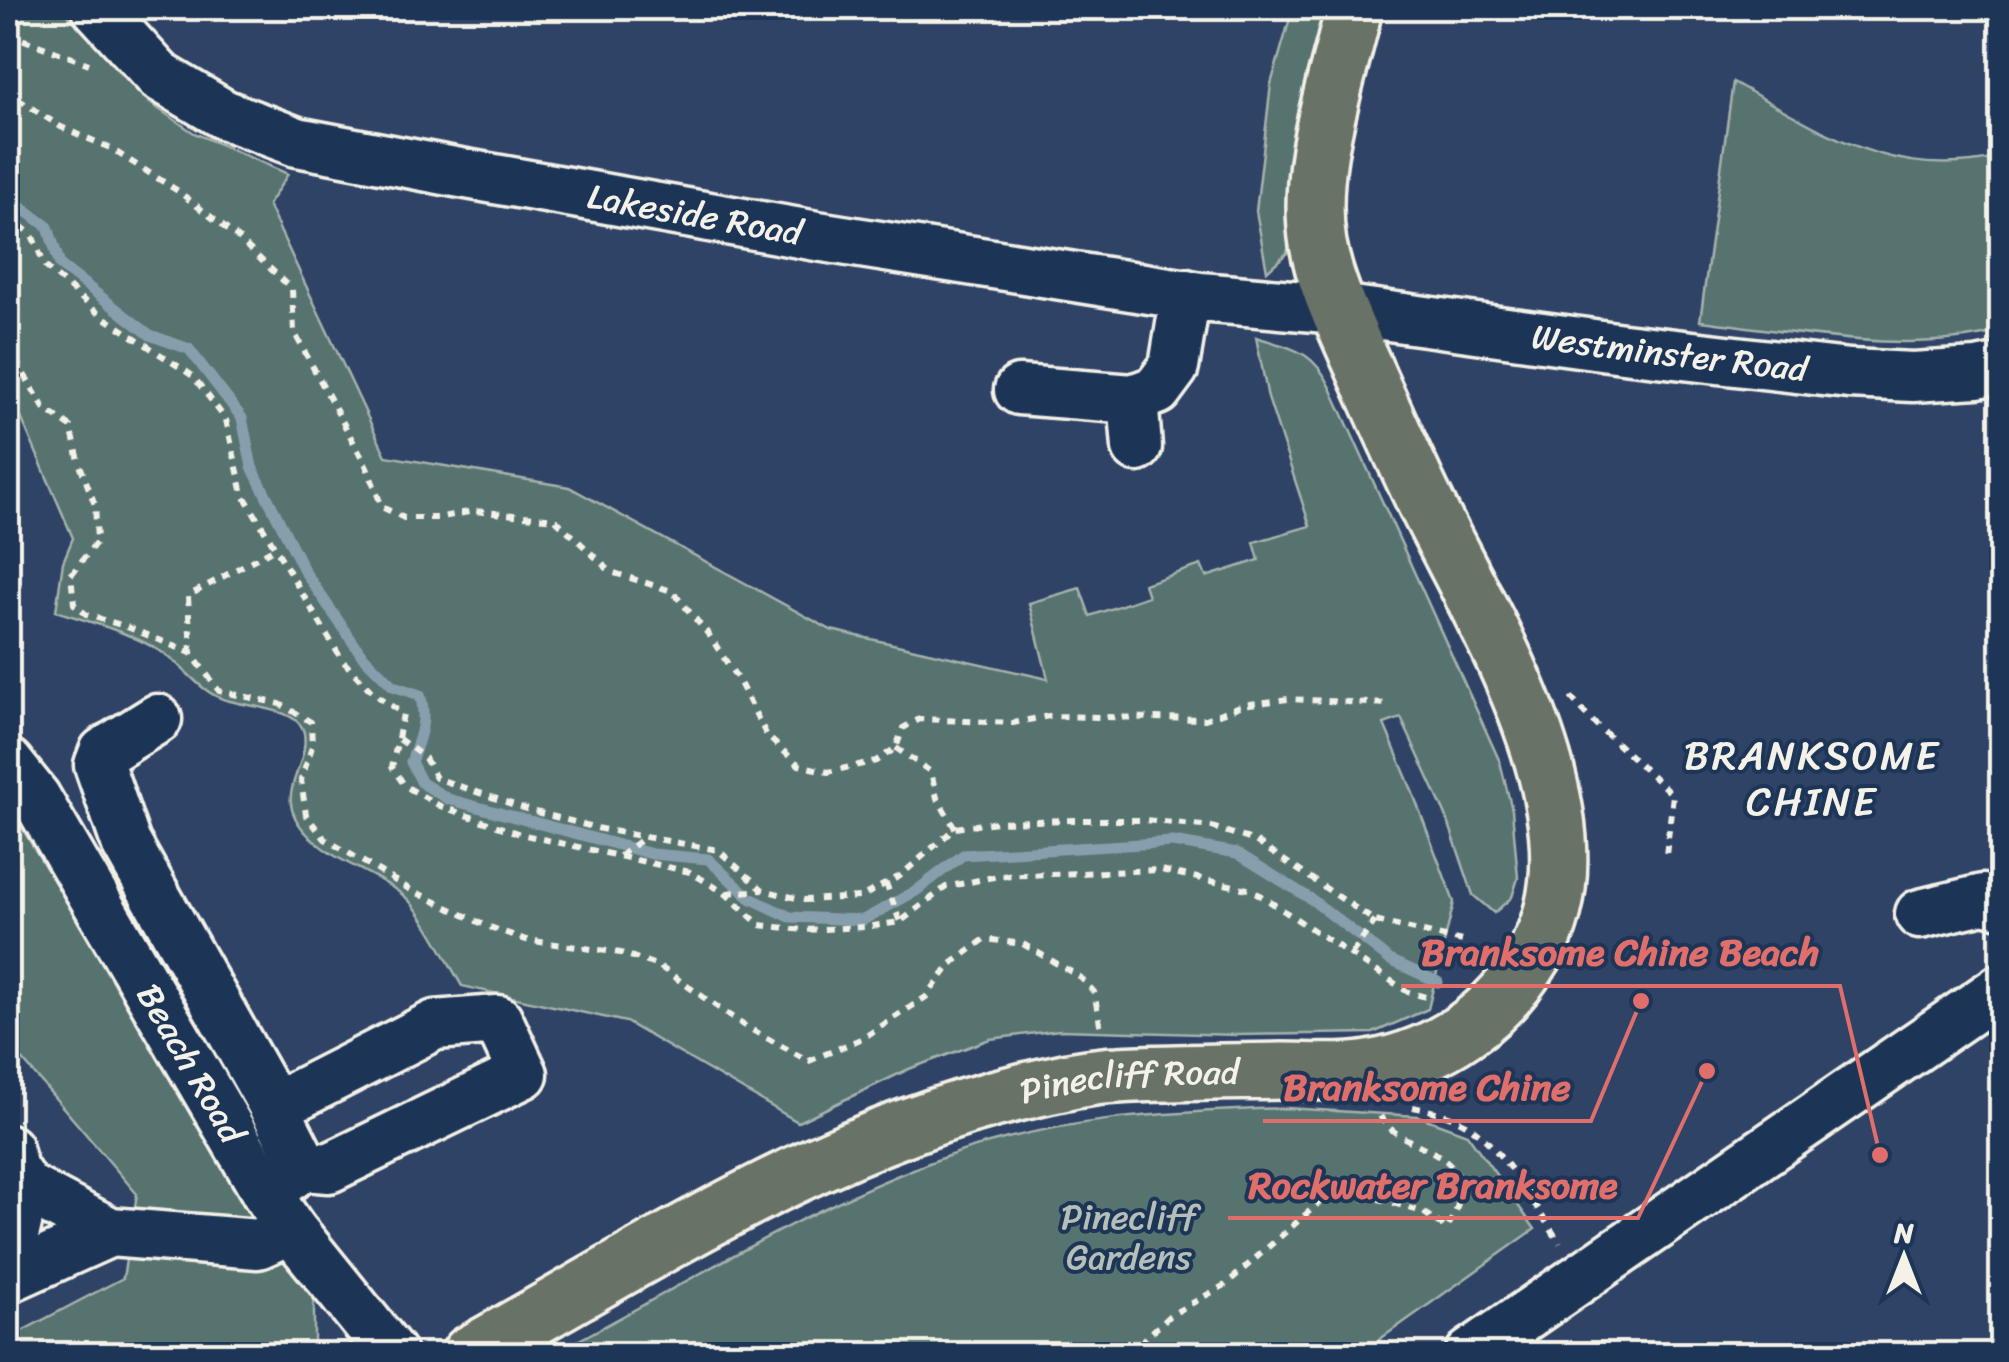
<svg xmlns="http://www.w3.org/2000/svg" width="2009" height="1362" viewBox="0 0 2009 1362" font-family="Sriracha,sans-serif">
  <rect width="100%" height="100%" fill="#2f4367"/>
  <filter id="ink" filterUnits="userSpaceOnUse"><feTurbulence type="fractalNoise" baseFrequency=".01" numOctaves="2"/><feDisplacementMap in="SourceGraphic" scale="20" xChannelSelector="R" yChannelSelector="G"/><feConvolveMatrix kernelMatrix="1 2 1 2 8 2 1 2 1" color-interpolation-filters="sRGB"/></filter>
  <g filter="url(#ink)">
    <g fill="#577370" stroke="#a6b2ac" stroke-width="2.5">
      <path d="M8,8H64L69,16L150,103L194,133L288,174L268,205L386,456L569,487L831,630L1048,679L1029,603L1080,588L1090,616L1148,596L1144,584L1201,565L1206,577L1259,560L1254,542L1310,526L1268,398L1256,337C1293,349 1313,350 1331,388L1500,762L1512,810L1518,878L1512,897L1494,913L1473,895L1447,818L1401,718L1384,724L1411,788L1454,902L1428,1009L1373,1033L1237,1035L1060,1030L990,1039L909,1069L798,1122L626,1022L462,986C449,964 422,910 404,896C375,872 333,862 307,834C269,794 310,769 304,733C299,707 244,707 223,699C199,691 184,666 163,653C130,632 93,623 56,611L63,562L73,538L8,387Z"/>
      <path d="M1293,8H1332L1296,225L1287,253L1267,271L1256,211L1271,84Z"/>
      <path d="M1733,82C1825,132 1891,182 2001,157V331C1903,356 1799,332 1700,321Z"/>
      <path d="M8,805L259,1219L314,1292V1354H8V1335H14L123,1278L137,1194L8,1043Z"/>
      <path d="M1286,1108L1418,1116L1467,1134L1535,1229L1359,1354H553C682,1286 810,1205 948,1156C1056,1117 1173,1112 1286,1108Z"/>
    </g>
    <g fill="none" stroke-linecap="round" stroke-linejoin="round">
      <path stroke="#879fad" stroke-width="11" d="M8,197L48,227L60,265L150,335L189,349L242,418L252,467L305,572L361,654L393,686L420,695C428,719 419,740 411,762L422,783L448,799L652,854L708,859L750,898L790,917L863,920L916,891L963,855L1173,842L1237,853L1311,899L1390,960L1438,982"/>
      <defs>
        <g id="minor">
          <path id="s1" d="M97,8L159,76L223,114L297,142L455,172L817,236L1200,297L1338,309L1623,348L1849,374L1913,377L1977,373L2002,368"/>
          <path d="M1019,390L1133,399"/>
          <path d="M1137,447L1133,399L1157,390L1174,367L1186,294"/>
          <path d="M157,719L104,752L99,765L126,843L274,1107"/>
          <path id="s2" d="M8,763L36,798L266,1192L291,1229L392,1354"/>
          <path d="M1920,914L1983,899L2002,903"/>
          <path d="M8,1149L13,1169L25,1187L110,1232L258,1244L291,1229"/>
          <path d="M266,1192L304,1166L329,1168L523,1074L498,1020L435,1025L274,1107L304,1166"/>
          <path d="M8,1262L25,1187"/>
          <path d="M8,1278L110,1232"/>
          <path d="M1470,1354L2002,988"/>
        </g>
        <g id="major">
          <path id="s3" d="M470,1354C646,1256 822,1139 1021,1092C1052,1085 1086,1076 1118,1075C1172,1072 1227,1072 1282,1071C1310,1071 1341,1074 1369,1069C1440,1057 1498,1016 1534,955C1611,829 1490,632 1432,516C1406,464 1383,410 1359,357C1343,320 1325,283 1318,244C1305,166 1337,83 1354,8"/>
        </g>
      </defs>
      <use href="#minor" stroke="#f4f1e8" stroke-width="55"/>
      <use href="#major" stroke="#f4f1e8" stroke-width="62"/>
      <g stroke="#f4f1e8" stroke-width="6" stroke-dasharray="8 8" stroke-linecap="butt">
        <path d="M8,34L89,64"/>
        <path d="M8,87L19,100L61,127L108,147L178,191L238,238L292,289L294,332L367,467L382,507L404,518H437L474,511L555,519L611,572L672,591L709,635L739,681L767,736L799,765L828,772L876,761L896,748L903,728L920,719L1013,723L1049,716L1205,719L1243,705L1288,699L1388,704"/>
        <path d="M8,216L32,235L45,266L99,314L193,376L226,420L243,494L342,660L373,693L403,714L392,767L405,786L440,806L520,834L690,872L725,893L760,925L803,930L866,927L900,922L946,887L998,876L1161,870L1252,890L1408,992L1429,998"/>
        <path d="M8,347L44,408L71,427L80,465L95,505L97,541L71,575L74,604L87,615L125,626L191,653L219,691L280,704L311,722L312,747L301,780L306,815L325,839L409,889L487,926L526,940L621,953L659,966L743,1025L809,1061L863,1038L926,997L951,964L985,939L1023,944L1080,977L1094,992L1101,1029"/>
        <path d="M191,653L188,596L275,548"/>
        <path d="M1571,697L1589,718L1673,795L1666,855"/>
        <path d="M399,739L425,758L436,778L532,811L601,829L718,850L763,890L804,900L861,897L900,876L955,828L997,822L1073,820H1145L1212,827L1255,841L1375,921L1467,942"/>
        <path d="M896,748L931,772L937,798L955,828"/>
        <path d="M620,856L644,837"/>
        <path d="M886,883L900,922"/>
        <path d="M727,893L763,890"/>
        <path d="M1352,953L1375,921"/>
        <path d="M1413,1107C1433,1111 1457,1116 1473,1129C1509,1157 1534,1205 1560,1243"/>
        <path d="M1129,1354L1169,1316L1225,1285L1321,1201L1376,1198L1423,1212L1447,1229C1451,1220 1458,1209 1459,1199C1470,1143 1390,1152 1378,1110"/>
      </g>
      <use href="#minor" stroke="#1d3557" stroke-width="48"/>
      <use href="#major" stroke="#697266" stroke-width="55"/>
    </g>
  </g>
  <g text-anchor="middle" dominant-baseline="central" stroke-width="8" stroke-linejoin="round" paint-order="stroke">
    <g font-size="35" fill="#f4f1e8" stroke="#1d3557">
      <text stroke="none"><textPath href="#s1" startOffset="650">Lakeside Road</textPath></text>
      <text stroke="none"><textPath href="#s1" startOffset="1635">Westminster Road</textPath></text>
      <text stroke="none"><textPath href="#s2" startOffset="352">Beach Road</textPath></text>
      <text stroke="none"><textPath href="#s3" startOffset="722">Pinecliff Road</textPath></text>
    </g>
    <g font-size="35" fill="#b5bfb8" stroke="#1d3557">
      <text x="1129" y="1217">Pinecliff<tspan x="1129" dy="40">Gardens</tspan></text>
    </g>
    <g font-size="40" letter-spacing="2.5" fill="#f4f1e8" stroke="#1d3557">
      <text x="1812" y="755">BRANKSOME<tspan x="1812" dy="46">CHINE</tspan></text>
    </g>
  </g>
  <path fill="none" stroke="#e06e6b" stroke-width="4" d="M1880 1155L1840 986H1401M1641 1001L1591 1121H1263M1707 1071L1638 1218H1228"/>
  <g fill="#e06e6b" stroke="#1d3557" stroke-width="4">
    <circle cx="1880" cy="1155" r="10"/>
    <circle cx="1641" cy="1001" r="10"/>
    <circle cx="1707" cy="1071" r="10"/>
  </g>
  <g font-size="38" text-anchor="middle" font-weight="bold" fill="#e06e6b" stroke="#1d3557" stroke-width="8" stroke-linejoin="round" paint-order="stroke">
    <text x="1620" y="965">Branksome Chine Beach</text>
    <text x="1427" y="1100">Branksome Chine</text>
    <text x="1433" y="1198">Rockwater Branksome</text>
  </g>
  <rect width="2009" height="1362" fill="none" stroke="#1d3557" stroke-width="40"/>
  <rect x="20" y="20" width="1969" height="1322" fill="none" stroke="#f4f1e8" stroke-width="4" filter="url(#ink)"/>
  <g transform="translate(1904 1257)" stroke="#1d3557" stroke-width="8" paint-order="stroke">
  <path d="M0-8L18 38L0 25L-18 38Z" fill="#f4f1e8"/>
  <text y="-15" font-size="28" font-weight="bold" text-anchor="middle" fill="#f4f1e8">N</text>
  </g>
</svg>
